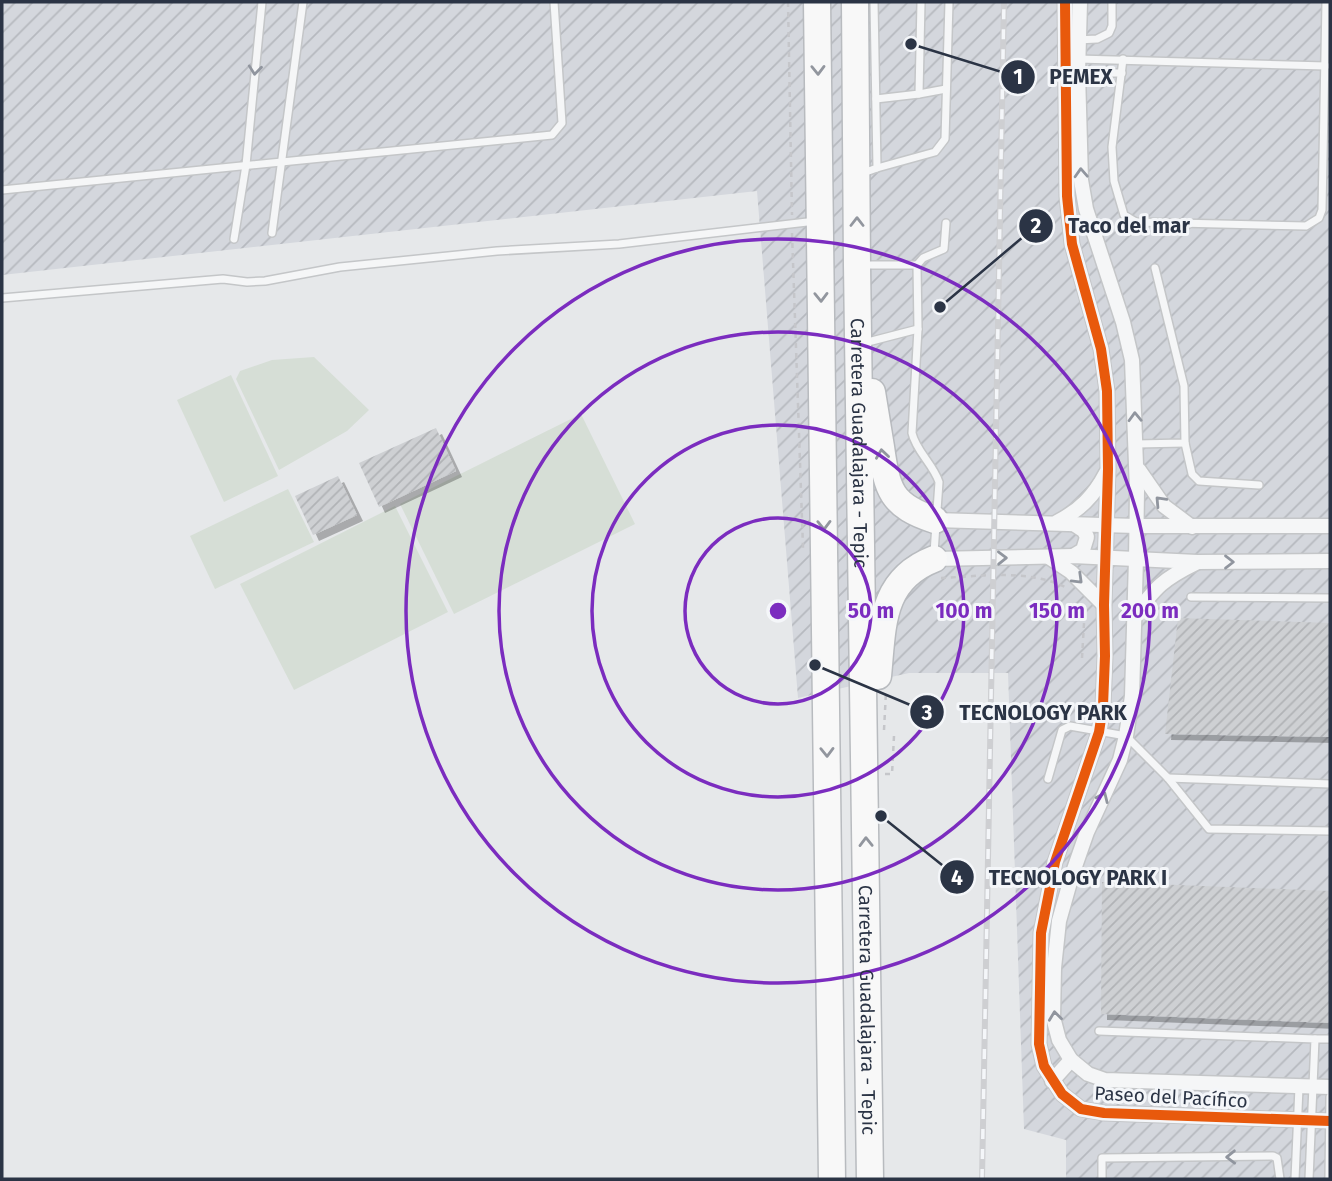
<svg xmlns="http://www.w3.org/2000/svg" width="1332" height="1181" viewBox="0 0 1332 1181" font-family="'Fira Sans',sans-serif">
  <defs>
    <pattern id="industrial-furrows" width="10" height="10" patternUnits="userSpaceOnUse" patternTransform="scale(1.75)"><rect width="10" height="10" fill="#d4d7dd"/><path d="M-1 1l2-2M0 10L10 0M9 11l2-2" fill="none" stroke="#b6b9bf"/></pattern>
    <pattern id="building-hatch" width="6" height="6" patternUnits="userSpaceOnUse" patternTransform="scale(1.75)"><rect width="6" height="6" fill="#ced0d3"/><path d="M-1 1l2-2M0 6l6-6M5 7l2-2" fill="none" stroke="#b1b3b6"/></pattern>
    <filter id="shadow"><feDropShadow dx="6" dy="6" stdDeviation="0" flood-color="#0004"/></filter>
  </defs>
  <rect width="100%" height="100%" fill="#e6e8ea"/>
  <path fill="url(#industrial-furrows)" d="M2,2H1330V1179H1066V1140L1024,1129L1008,673H909L798,698L757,191L2,275Z"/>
  <g fill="#d6ded6">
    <path d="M314,357L369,410L347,431L279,470L236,379L240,371L272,360Z"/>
    <path d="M231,375L278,476L224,502L177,400Z"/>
    <path d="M581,414L635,524L454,614L400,504Z"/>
    <path d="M288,489L314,542L215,589L190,536Z"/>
    <path d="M395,506L448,612L294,690L240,584Z"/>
  </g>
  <g fill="url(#building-hatch)" filter="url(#shadow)">
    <path d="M436,428L456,471L379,507L359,463Z"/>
    <path d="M338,476L357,515L313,535L295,496Z"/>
    <path d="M1178,618L1330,623V737L1165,734Z"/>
    <path d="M1102,882L1330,891V1023L1101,1014Z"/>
  </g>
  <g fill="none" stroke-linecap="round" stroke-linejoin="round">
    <defs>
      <g id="lane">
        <path d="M1077,40L1097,39L1109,33L1112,26V2"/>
        <path d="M1078,59L1326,66"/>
        <path d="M1123,59L1112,147L1114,181L1124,215L1136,222L1306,226L1319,218L1322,210L1326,2"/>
        <path d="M1077,73H1122"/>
        <path d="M919,94L946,89"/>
        <path d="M876,99L919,94L921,2"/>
        <path d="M877,168L935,152L945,139L949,2"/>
        <path d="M863,173L877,168L874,2"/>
        <path d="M2,190L552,135L562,123L554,2"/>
        <path d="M272,233L303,2"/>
        <path d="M234,239L246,165L262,2"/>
        <path d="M861,265H917L918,329L912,433C916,451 933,464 939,482L934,553"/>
        <path d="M917,265L923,258L944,249L946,223"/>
        <path d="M2,298L223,279L247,282L265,281L340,267L497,251L619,244L816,221"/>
        <path d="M864,343L918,329"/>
        <path d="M1185,443L1192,474L1199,481L1259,485"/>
        <path d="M1136,444L1185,443L1184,386L1155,268"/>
        <path d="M1191,597L1330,598"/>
        <path d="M1168,778L1330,784"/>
        <path d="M1048,779L1062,730L1070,726L1126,736L1168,778L1209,829L1330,831"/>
        <path d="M1099,1031L1315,1039L1309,1179"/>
        <path d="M1315,1039H1330"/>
        <path d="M1102,1179V1158L1273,1156L1277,1158L1280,1179"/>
        <path d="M1295,1179L1299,1087"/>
        <path d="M1329,1179L1330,1097"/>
      </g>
      <g id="street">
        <path d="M1065,2L1067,196L1072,244L1101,349L1107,391L1108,469L1104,605L1105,656L1103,706L1099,732L1055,862L1041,933L1039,1044L1044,1066L1062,1094L1081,1109L1104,1113L1330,1121"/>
        <path d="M1080,2L1078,73L1081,180L1086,209L1123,322L1132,360L1137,491L1136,559L1132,696L1126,736L1120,760L1087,832L1072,875L1059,921L1054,968L1053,1017L1059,1040L1071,1060L1088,1074L1105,1080L1330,1087"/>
        <path d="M1139,470L1164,506L1192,527"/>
        <path d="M935,520L1136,526H1330"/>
        <path d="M1057,522C1080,510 1094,496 1106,473"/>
        <path d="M1072,523L1084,531L1087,537L1083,550L1073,556"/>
        <path d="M1050,558L1071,572L1104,605"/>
        <path d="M934,559L1073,556L1197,562L1330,561"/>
        <path d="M1134,616C1156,587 1163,579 1196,563"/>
        <path d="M1052,1081L1071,1060"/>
      </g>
      <g id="highway">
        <path d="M817,2L832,1179"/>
        <path id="s1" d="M855,2L857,265L870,1179"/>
        <path d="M872,392C875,410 878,428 881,447C887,490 891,506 935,520"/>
        <path d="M878,676C883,626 880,580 934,559"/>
      </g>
    </defs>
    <use href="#lane" stroke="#c4c6c8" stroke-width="10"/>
    <use href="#street" stroke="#c4c6c8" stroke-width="17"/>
    <use href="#highway" stroke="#b8bbbf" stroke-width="29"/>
    <g stroke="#c5c6ca" stroke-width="2.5" stroke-dasharray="5 5" stroke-linecap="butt">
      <path d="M788,2L792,215"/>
      <path d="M792,233L803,548"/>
      <path d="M941,578C982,576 1028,569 1065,587"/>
      <path d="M1082,658L1085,606"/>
      <path d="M884,730L886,692"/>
      <path d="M885,774H892L894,736"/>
    </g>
    <use href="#lane" stroke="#f5f6f7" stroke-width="7"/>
    <use href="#street" stroke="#f5f6f7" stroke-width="14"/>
    <use href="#highway" stroke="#f8f8f8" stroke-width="26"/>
    <defs>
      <path id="rail" d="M982,1179L1004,2"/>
    </defs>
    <use href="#rail" stroke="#cecfd2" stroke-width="6"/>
    <use href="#rail" stroke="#f4f6f9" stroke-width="3.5" stroke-dasharray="10" stroke-linecap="butt"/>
    <defs>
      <path id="cycleway" d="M1065,2L1067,196L1072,244L1101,349L1107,391L1108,469L1104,605L1105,656L1103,706L1099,732L1055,862L1041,933L1039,1044L1044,1066L1062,1094L1081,1109L1104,1113L1330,1121"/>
    </defs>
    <use href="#cycleway" stroke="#f4f6f9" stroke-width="15"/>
    <use href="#cycleway" stroke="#e8590c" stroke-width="10"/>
  </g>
  <defs><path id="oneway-chevron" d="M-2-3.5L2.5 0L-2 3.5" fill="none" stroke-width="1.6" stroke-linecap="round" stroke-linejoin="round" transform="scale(1.75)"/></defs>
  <g stroke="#90959e">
    <use href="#oneway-chevron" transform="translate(255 70) rotate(96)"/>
    <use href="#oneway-chevron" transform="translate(1081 173) rotate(-93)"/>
    <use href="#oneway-chevron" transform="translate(1135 417) rotate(-92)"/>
    <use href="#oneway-chevron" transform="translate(1160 501) rotate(-133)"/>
    <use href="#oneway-chevron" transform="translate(1002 558) rotate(-1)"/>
    <use href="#oneway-chevron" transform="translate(1229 562)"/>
    <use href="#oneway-chevron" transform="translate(1078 579) rotate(44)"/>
    <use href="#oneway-chevron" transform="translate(1103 797) rotate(-66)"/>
    <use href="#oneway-chevron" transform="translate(1055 1016) rotate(-97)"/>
    <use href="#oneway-chevron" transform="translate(1231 1157) rotate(179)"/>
  </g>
  <g stroke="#92969e">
    <use href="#oneway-chevron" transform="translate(818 70) rotate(89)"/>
    <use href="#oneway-chevron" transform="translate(857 222) rotate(-90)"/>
    <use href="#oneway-chevron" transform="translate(821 297) rotate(89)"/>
    <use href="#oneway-chevron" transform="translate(882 454) rotate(-98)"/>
    <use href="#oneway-chevron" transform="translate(824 525) rotate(89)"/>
    <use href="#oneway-chevron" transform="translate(827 752) rotate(89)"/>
    <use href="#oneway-chevron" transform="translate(866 842) rotate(-91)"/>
  </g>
  <g fill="none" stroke="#7b2cbf" stroke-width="3.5">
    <circle cx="778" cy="611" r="93"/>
    <circle cx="778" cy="611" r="186"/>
    <circle cx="778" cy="611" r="279"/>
    <circle cx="778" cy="611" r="372"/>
  </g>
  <g text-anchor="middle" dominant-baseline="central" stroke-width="6" stroke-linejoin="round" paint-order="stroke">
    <g font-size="19" fill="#2b3445" stroke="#f4f6f9">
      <text stroke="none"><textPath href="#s1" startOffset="441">Carretera Guadalajara - Tepic</textPath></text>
      <text stroke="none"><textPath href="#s1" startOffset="1008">Carretera Guadalajara - Tepic</textPath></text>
      <text transform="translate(1171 1097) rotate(3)">Paseo del Pacífico</text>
    </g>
  </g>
  <circle cx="778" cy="611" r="10" fill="#7b2cbf" stroke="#f4f6f9" stroke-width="3.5"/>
  <g font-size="21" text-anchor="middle" font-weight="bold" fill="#7b2cbf" stroke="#f4f6f9" stroke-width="6" stroke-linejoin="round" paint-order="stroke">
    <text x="871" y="618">50 m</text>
    <text x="964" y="618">100 m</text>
    <text x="1057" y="618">150 m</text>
    <text x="1150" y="618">200 m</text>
  </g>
  <path fill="none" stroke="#2b3445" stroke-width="2.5" d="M911 44L1018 77M940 307L1036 226M815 665L927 712M881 816L957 877"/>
  <g fill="#2b3445" stroke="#f4f6f9" stroke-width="2.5">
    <circle cx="911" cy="44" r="7"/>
    <circle cx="940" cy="307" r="7"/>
    <circle cx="815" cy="665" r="7"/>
    <circle cx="881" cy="816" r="7"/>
    <circle cx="1018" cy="77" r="18"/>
    <circle cx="1036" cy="226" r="18"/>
    <circle cx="927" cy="712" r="18"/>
    <circle cx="957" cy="877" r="18"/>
  </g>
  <g font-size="21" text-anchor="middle" font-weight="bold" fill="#fff">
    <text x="1018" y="84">1</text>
    <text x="1036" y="233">2</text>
    <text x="927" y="720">3</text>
    <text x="957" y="885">4</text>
  </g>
  <g font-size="21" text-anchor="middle" font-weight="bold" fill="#2b3445" stroke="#f4f6f9" stroke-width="6" stroke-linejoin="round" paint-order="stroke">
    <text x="1081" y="84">PEMEX</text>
    <text x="1129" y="233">Taco del mar</text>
    <text x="1043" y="720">TECNOLOGY PARK</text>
    <text x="1078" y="885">TECNOLOGY PARK I</text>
  </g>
  <rect width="1332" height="1181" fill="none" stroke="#2b3445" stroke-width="7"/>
</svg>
